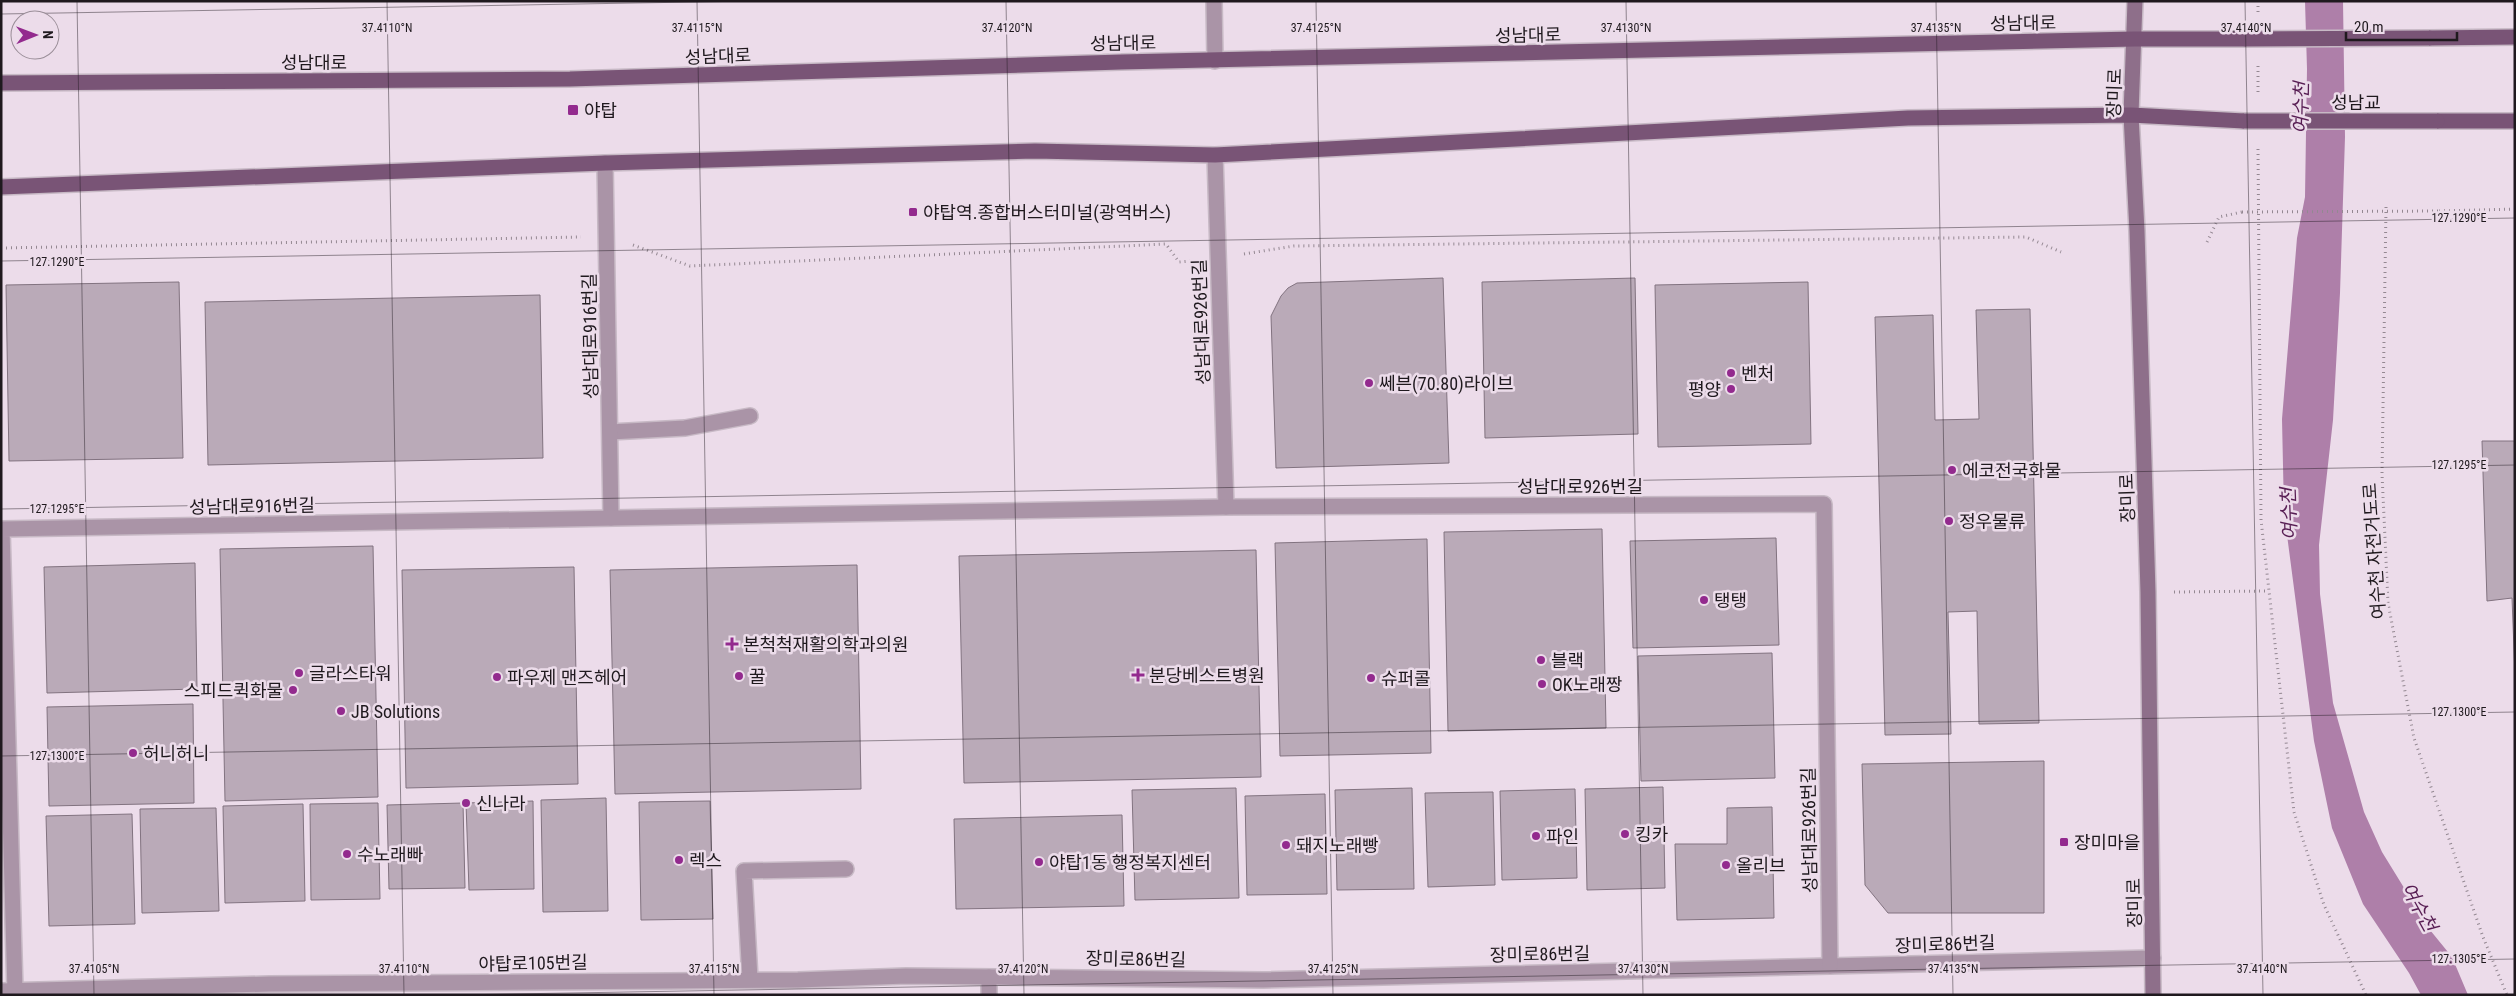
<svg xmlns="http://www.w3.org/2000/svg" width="2516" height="996" viewBox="0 0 2516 996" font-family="'Roboto Condensed','Noto Sans KR',sans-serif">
  <rect width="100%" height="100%" fill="#ecdcea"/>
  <path fill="#ae7fa9" d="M2305,1H2343L2345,137L2340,293L2333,420L2319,545L2320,594L2333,703L2364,812L2382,852L2430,930L2452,957L2468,995H2421L2409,973L2363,904L2332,828L2314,741L2284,512L2282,419L2297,238L2305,197L2307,69Z"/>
  <g fill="#baaab8" stroke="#827380">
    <path d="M1443,278L1449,463L1276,468L1271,316L1281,296L1288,288L1297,283Z"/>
    <path d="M1635,278L1638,434L1485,438L1482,282Z"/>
    <path d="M179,282L183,458L9,461L6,285Z"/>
    <path d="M1808,282L1811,444L1658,447L1655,285Z"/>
    <path d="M540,295L543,458L208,465L205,302Z"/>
    <path d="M2030,309L2039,723L1979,724L1977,611L1948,612L1951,734L1885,735L1875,317L1933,315L1935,420L1979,419L1976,310Z"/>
    <path d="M2482,441H2515V675L2512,598L2487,601Z"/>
    <path d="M1602,529L1606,728L1448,731L1444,532Z"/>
    <path d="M1776,538L1779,645L1633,648L1630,541Z"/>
    <path d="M1427,539L1431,753L1280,756L1275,543Z"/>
    <path d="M373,546L378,797L225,801L220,549Z"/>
    <path d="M1256,550L1261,777L964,783L959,556Z"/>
    <path d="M195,563L197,689L47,693L44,567Z"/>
    <path d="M857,565L861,789L615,794L610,570Z"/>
    <path d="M574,567L578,784L406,788L402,570Z"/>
    <path d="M1772,653L1775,778L1641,781L1638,656Z"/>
    <path d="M193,704L194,803L49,806L47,707Z"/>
    <path d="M2044,761V913H1888L1865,885L1862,764Z"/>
    <path d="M1663,787L1665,888L1587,890L1585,789Z"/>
    <path d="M1236,788L1239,898L1135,900L1132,790Z"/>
    <path d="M1412,788L1414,889L1337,890L1335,790Z"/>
    <path d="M1575,789L1577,878L1502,880L1500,791Z"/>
    <path d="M1493,792L1495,885L1428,887L1425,793Z"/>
    <path d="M1325,794L1327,894L1247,895L1245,796Z"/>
    <path d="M606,798L608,911L543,912L541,800Z"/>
    <path d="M533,801L534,889L469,890L466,803Z"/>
    <path d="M710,801L713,919L641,920L639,802Z"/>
    <path d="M378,803L380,899L311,900L310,804Z"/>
    <path d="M463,803L465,888L389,889L387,805Z"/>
    <path d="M303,804L305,901L225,903L223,806Z"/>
    <path d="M1772,807L1774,918L1677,920L1675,844H1727V808Z"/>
    <path d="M216,808L219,911L142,913L140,809Z"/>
    <path d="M132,814L135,924L49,926L46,816Z"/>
    <path d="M1122,815L1124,906L956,909L954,819Z"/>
  </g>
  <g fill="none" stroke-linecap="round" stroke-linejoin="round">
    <defs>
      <g id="lane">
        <path d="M610,432L685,428L750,416"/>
        <path d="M750,979L744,871L846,869"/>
      </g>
      <g id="street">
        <path d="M1214,1L1215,61"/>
        <path d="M1215,155L1226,507"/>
        <path d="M605,163L611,518"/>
        <path d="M989,977V995"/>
        <path d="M1,991L269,984L798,980L906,976L1263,980L2153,958"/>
        <path d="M15,991L2,529L1226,507L1824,504L1830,966"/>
      </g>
      <path id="secondary" d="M2135,1L2131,115L2137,231L2148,592L2153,995"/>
      <g id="primary">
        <path d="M2429,38L2515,37"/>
        <path d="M1,83L570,79L1121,62L2134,39H2246"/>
        <path d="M2437,121H2515"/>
        <path d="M1,187L605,163L1035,151L1215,155L1908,118L2131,115L2244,121"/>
      </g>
    </defs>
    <use href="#lane" stroke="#c7b9c5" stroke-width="18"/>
    <use href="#street" stroke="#c7b9c5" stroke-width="18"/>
    <use href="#secondary" stroke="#c7b9c5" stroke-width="18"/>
    <use href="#primary" stroke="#c7b9c5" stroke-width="18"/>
    <g stroke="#948892" stroke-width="3" stroke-dasharray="1 4" stroke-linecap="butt">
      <path d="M2258,1V13"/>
      <path d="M2258,66V95"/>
      <path d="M2258,149L2261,520L2294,812L2324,905L2366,995"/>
      <path d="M2386,207L2382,474L2388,603L2414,738L2483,937L2507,995"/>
      <path d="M2439,211L2515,209"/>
      <path d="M2207,242L2219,217L2242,212"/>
      <path d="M633,245L690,266L1166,244L1179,262L1191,261"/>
      <path d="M1,248L581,237"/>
      <path d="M1244,254L1294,246L2026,237L2061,252"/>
      <path d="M2174,592L2268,591"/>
    </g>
    <use href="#lane" stroke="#aa94a7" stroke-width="15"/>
    <use href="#street" stroke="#aa94a7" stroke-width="15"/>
    <use href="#secondary" stroke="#8e6f8a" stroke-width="15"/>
    <use href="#primary" stroke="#795476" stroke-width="15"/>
    <defs>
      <g id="primary-bridge">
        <path d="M2246,39L2429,38"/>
        <path d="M2244,121H2437"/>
      </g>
    </defs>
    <use href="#primary-bridge" stroke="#c7b9c5" stroke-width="18" stroke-linecap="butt"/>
    <path stroke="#948892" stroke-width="3" stroke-dasharray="1 4" stroke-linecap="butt" d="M2242,212L2439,211"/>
    <use href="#primary-bridge" stroke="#795476" stroke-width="15"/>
  </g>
  <path fill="none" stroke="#1f191e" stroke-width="1" stroke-opacity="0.45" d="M77,1L94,995M387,1L404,995M697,1L714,995M1006,1L1024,995M1316,1L1333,995M1626,1L1643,995M1936,1L1953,995M2245,1L2263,995M1,14L751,1M1,261L2515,218M1,509L2515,465M1,756L2515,712M456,995L2515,959"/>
  <g fill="#932a8e" stroke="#ecdcea" stroke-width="2">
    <rect x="567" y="104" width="12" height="12" rx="2.5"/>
    <rect x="908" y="207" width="10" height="10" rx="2.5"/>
    <circle cx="1731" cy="373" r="5"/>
    <circle cx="1369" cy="383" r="5"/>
    <circle cx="1731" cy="389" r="5"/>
    <circle cx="1952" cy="470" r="5"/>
    <circle cx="1949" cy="521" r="5"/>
    <circle cx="1704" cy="600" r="5"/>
    <path d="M729.5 636.5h5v5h5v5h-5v5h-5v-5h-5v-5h5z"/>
    <circle cx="1541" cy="660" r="5"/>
    <circle cx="299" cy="673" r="5"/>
    <path d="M1135.5 667.5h5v5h5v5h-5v5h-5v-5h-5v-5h5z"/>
    <circle cx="739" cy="676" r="5"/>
    <circle cx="497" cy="677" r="5"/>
    <circle cx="1371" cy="678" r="5"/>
    <circle cx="1542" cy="684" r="5"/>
    <circle cx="293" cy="690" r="5"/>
    <circle cx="341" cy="711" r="5"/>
    <circle cx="133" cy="753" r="5"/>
    <circle cx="466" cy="803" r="5"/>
    <circle cx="1625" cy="834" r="5"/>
    <circle cx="1536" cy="836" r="5"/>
    <rect x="2059" y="837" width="10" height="10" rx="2.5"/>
    <circle cx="1286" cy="845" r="5"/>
    <circle cx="347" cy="854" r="5"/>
    <circle cx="679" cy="860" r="5"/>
    <circle cx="1039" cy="862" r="5"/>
    <circle cx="1726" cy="865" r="5"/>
  </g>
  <g text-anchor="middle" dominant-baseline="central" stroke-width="5" stroke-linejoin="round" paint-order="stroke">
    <g font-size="18" fill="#1f191e" stroke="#ecdcea">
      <text transform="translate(2023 23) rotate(-1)">성남대로</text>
      <text transform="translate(1528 35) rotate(-1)">성남대로</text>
      <text transform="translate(1123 43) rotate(-1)">성남대로</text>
      <text transform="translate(718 56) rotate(-2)">성남대로</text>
      <text x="314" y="62">성남대로</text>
      <text transform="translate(2114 93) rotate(-88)">장미로</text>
      <text x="2356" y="102">성남교</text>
      <text transform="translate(1201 322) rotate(-92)">성남대로926번길</text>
      <text transform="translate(590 336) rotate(-91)">성남대로916번길</text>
      <text x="1580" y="486">성남대로926번길</text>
      <text transform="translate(2127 498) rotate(-92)">장미로</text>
      <text transform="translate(252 506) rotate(-1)">성남대로916번길</text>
      <text transform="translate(2374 551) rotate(-94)">여수천 자전거도로</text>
      <text transform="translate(1809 830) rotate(-91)">성남대로926번길</text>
      <text transform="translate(2134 903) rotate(-91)">장미로</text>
      <text transform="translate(1945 944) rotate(-2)">장미로86번길</text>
      <text transform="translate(1540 954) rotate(-1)">장미로86번길</text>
      <text transform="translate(1136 959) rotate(1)">장미로86번길</text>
      <text transform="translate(533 963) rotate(-1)">야탑로105번길</text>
    </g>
    <g font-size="18" fill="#1f191e" stroke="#ecdcea" text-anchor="start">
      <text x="584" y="110">야탑</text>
      <text x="923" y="212">야탑역.종합버스터미널(광역버스)</text>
      <text x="1741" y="373">벤처</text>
      <text x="1379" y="383">쎄븐(70.80)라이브</text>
      <text x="1721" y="389" text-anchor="end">평양</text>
      <text x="1962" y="470">에코전국화물</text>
      <text x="1959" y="521">정우물류</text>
      <text x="1714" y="600">탱탱</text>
      <text x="743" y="644">본척척재활의학과의원</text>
      <text x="1551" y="660">블랙</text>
      <text x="309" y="673">글라스타워</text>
      <text x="1149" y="675">분당베스트병원</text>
      <text x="749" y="676">꿀</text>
      <text x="507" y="677">파우제 맨즈헤어</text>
      <text x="1381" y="678">슈퍼콜</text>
      <text x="1552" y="684">OK노래짱</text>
      <text x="283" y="690" text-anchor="end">스피드퀵화물</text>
      <text x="351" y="711">JB Solutions</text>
      <text x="143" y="753">허니허니</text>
      <text x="476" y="803">신나라</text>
      <text x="1635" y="834">킹카</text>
      <text x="1546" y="836">파인</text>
      <text x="2074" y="842">장미마을</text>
      <text x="1296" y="845">돼지노래빵</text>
      <text x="357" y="854">수노래빠</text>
      <text x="689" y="860">렉스</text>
      <text x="1049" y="862">야탑1동 행정복지센터</text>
      <text x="1736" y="865">올리브</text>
    </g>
    <g font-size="19" font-style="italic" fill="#571d53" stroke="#ecdcea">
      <text transform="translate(2301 108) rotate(-89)">여수천</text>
      <text transform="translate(2289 514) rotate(-92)">여수천</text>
      <text transform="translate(2419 907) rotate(61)">여수천</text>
    </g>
  </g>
  <g font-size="12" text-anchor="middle" fill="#1f191e" stroke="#ecdcea" stroke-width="5" stroke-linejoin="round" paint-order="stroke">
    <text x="387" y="32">37.4110°N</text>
    <text x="697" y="32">37.4115°N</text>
    <text x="1007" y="32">37.4120°N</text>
    <text x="1316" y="32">37.4125°N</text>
    <text x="1626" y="32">37.4130°N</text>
    <text x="1936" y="32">37.4135°N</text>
    <text x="2246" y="32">37.4140°N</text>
    <text x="2459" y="222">127.1290°E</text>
    <text x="57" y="266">127.1290°E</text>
    <text x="2459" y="469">127.1295°E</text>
    <text x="57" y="513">127.1295°E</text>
    <text x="2459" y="716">127.1300°E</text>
    <text x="57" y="760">127.1300°E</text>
    <text x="2459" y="963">127.1305°E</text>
    <text x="94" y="973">37.4105°N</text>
    <text x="404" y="973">37.4110°N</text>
    <text x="714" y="973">37.4115°N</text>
    <text x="1023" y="973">37.4120°N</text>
    <text x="1333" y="973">37.4125°N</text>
    <text x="1643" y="973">37.4130°N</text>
    <text x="1953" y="973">37.4135°N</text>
    <text x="2262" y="973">37.4140°N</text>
  </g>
  <rect width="2516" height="996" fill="none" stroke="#1f191e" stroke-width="5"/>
  <g transform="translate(35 35) rotate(89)"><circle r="24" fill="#ecdcea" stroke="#9a8e98"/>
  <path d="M0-4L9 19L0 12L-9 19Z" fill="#932a8e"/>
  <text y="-8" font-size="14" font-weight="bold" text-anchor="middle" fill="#1f191e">N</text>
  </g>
  <path d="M2346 32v8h111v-8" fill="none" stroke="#1f191e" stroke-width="2.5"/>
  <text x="2354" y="32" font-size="15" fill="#1f191e" stroke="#ecdcea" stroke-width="4" paint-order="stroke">20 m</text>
</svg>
